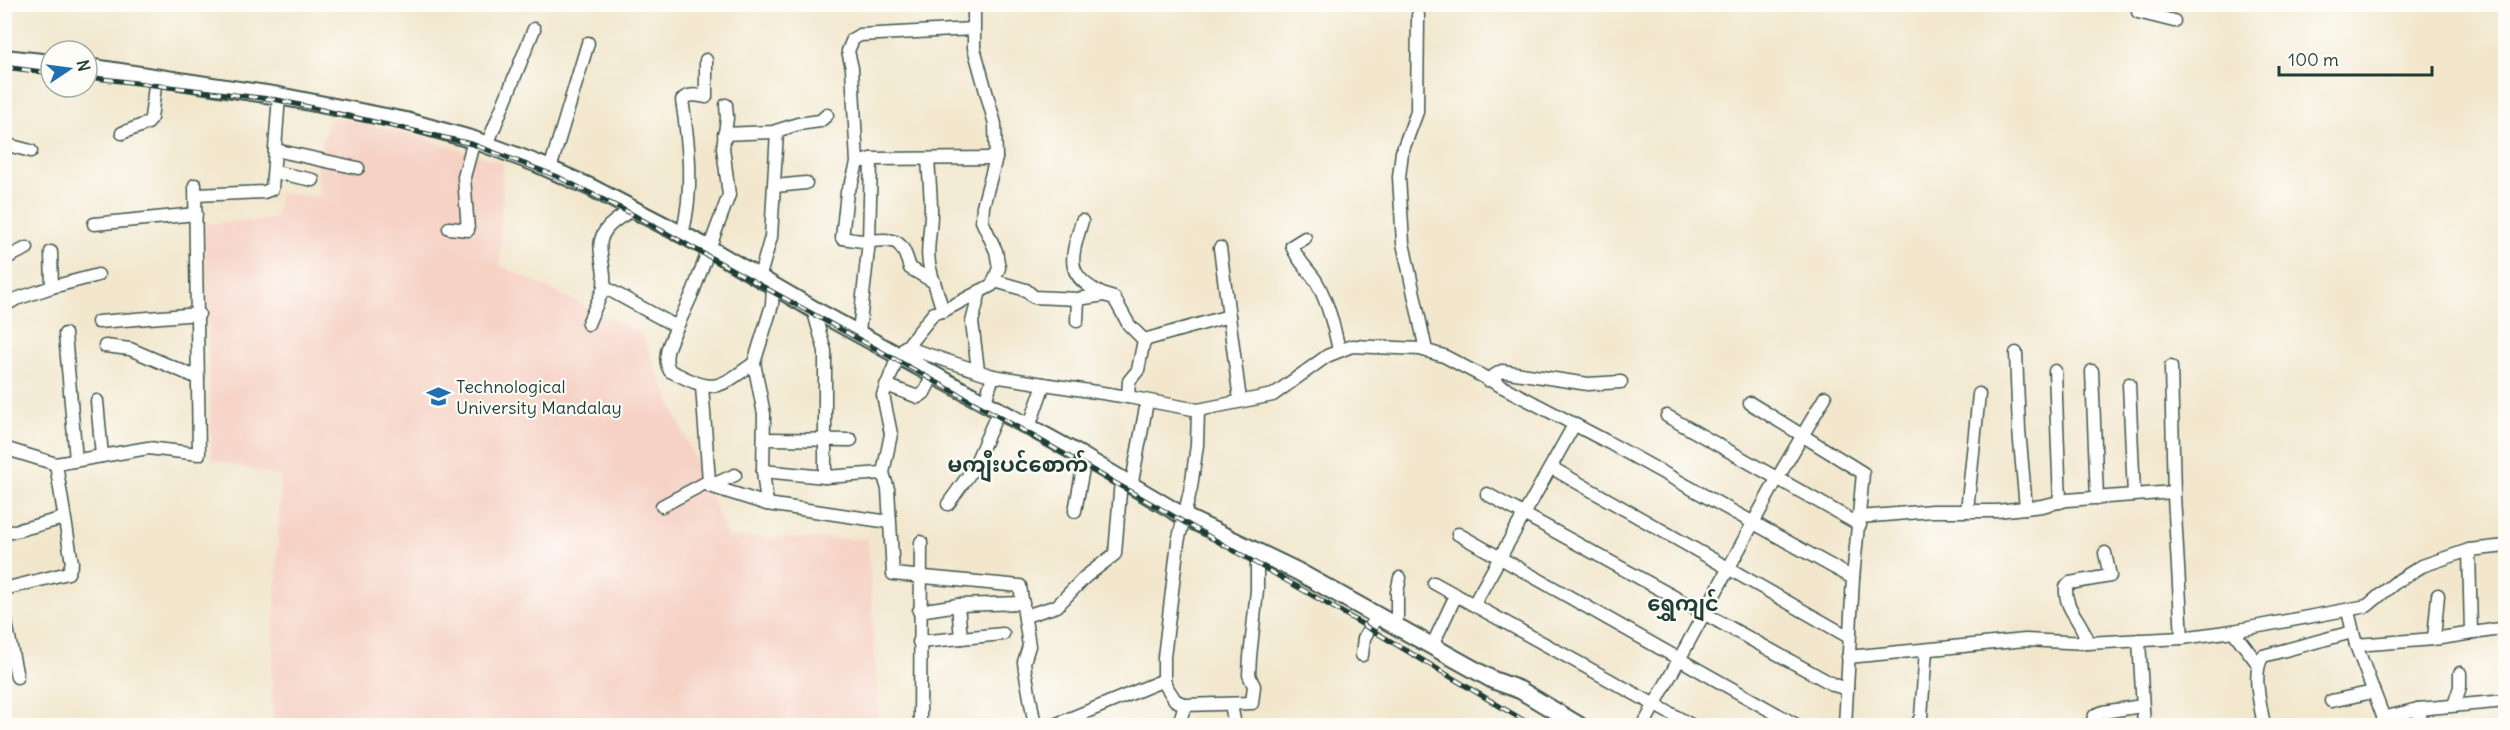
<svg xmlns="http://www.w3.org/2000/svg" width="2510" height="730" viewBox="0 0 2510 730" font-family="Delius,'Noto Sans Myanmar',sans-serif">
  <rect width="100%" height="100%" fill="#fdfcf7"/>
  <filter id="ink" filterUnits="userSpaceOnUse"><feTurbulence type="fractalNoise" baseFrequency=".0167" numOctaves="2"/><feDisplacementMap in="SourceGraphic" scale="12" xChannelSelector="R" yChannelSelector="G"/><feConvolveMatrix kernelMatrix="1 2 1 2 8 2 1 2 1" color-interpolation-filters="sRGB"/></filter>
  <filter id="wash" filterUnits="userSpaceOnUse"><feTurbulence type="fractalNoise" baseFrequency=".008" numOctaves="4" result="noise"/><feDisplacementMap in="SourceGraphic" scale="24" xChannelSelector="R" yChannelSelector="G"/><feGaussianBlur stdDeviation="1.35" result="paint"/><feColorMatrix in="noise" values="0 0 0 0 0 0 0 0 0 0 0 0 0 0 0 0 0 1.4 0 .05"/><feComposite in="paint" operator="in"/></filter>
  <g filter="url(#wash)">
    <rect width="100%" height="100%" fill="#f2e7cd"/>
    <path fill="#f6d2c5" d="M330,116L416,136L503,163L500,265L641,333L728,537L868,539L879,725H274L271,691L281,477L211,459L205,224L275,219L280,192L319,197L317,163Z"/>
  </g>
  <g filter="url(#ink)">
    <g fill="none" stroke-linecap="round" stroke-linejoin="round">
      <defs>
        <g id="street">
          <path d="M974,4V48L995,124L996,158L983,206L982,221L996,251L999,268L992,285L943,311L934,313L897,359L883,395L891,434L883,473L888,489L893,574L1020,586L1029,646L1024,662L1025,670L1035,726"/>
          <path d="M2138,12L2174,21"/>
          <path d="M1418,15L1417,112L1402,152L1399,177L1403,243L1426,350"/>
          <path d="M122,133L148,123L151,118L156,78"/>
          <path d="M724,134L773,132L798,124L820,121L827,115"/>
          <path d="M4,144L31,151"/>
          <path d="M487,145L534,29"/>
          <path d="M275,150L358,168"/>
          <path d="M928,159C929,176 931,194 931,211C931,241 923,252 934,282"/>
          <path d="M864,161L871,159L996,158"/>
          <path d="M550,169L588,43"/>
          <path d="M274,172L313,180"/>
          <path d="M775,186L806,183"/>
          <path d="M196,195L264,192L272,189L279,96"/>
          <path d="M1082,221C1071,259 1063,275 1104,295"/>
          <path d="M94,224L196,214"/>
          <path d="M449,228L468,230L464,177L474,140"/>
          <path d="M682,235C694,190 689,145 682,100C687,94 698,95 706,97V60"/>
          <path d="M1305,238L1292,246C1297,260 1308,269 1316,281C1328,302 1334,327 1339,350"/>
          <path d="M1220,248L1240,400"/>
          <path d="M4,259L27,248"/>
          <path d="M759,279L771,237L777,131"/>
          <path d="M995,281L1026,290L1034,297L1078,299L1104,295L1114,298L1129,325L1144,340"/>
          <path d="M52,287L98,275"/>
          <path d="M604,287L677,327L693,292L729,195L723,148L727,118L726,105"/>
          <path d="M4,306L16,299L52,287L51,252"/>
          <path d="M813,309L825,351V477"/>
          <path d="M943,311L934,282L910,268C902,241 898,238 871,241C861,242 851,239 842,238L847,192L852,182L857,163L852,68L848,51L853,39L860,35L973,29"/>
          <path d="M1077,321L1078,299"/>
          <path d="M98,322L199,314"/>
          <path d="M588,324C591,315 604,290 604,286C607,260 588,241 615,221C622,216 626,212 635,211"/>
          <path d="M677,327C671,340 661,357 670,371C714,392 714,392 754,363"/>
          <path d="M859,332L869,241L871,159"/>
          <path d="M65,334L76,460"/>
          <path d="M105,346L130,349L198,378"/>
          <path d="M905,347L993,376L1128,397L1198,410L1273,395L1327,356L1352,346L1420,349L1444,356L1604,440L1853,578"/>
          <path d="M2016,353L2019,430L2026,508"/>
          <path d="M2171,367L2174,496L2182,638"/>
          <path d="M978,370L972,322L980,291"/>
          <path d="M2055,371L2060,502"/>
          <path d="M2092,371L2097,498"/>
          <path d="M1487,380L1502,371L1588,384L1621,382"/>
          <path d="M2129,384L2134,495"/>
          <path d="M886,385L918,397L924,393L933,375"/>
          <path d="M702,386L709,481"/>
          <path d="M1128,397L1129,381L1138,370L1144,340L1229,316"/>
          <path d="M97,401L102,456"/>
          <path d="M985,402L993,376"/>
          <path d="M1750,403L1863,473L1853,578L1845,726"/>
          <path d="M1198,410L1197,445L1191,487L1178,542L1164,657V680L1166,686L1175,700L1185,705L1252,703L1254,686L1249,675L1250,657L1257,590V550"/>
          <path d="M1667,416L1860,525"/>
          <path d="M1029,427L1044,384"/>
          <path d="M765,439L851,440"/>
          <path d="M4,448L56,464L148,448L199,454L195,185"/>
          <path d="M1552,468L1849,637"/>
          <path d="M763,471L825,477L883,473"/>
          <path d="M710,486L735,475"/>
          <path d="M1131,487L1147,402"/>
          <path d="M1487,494L1834,685L1847,689"/>
          <path d="M767,504L763,471L764,414L754,363L772,305L773,287"/>
          <path d="M948,504L973,469L999,410"/>
          <path d="M662,506L709,481L710,486L767,504L889,522"/>
          <path d="M1075,511L1085,458"/>
          <path d="M1967,511L1979,394"/>
          <path d="M1860,517L1932,511H1997L2042,506L2067,500L2174,492"/>
          <path d="M4,534L64,518"/>
          <path d="M1458,534L1798,726"/>
          <path d="M2469,550L2471,633"/>
          <path d="M1434,583L1693,726"/>
          <path d="M4,589L68,573L72,563L56,464"/>
          <path d="M1474,604L1574,425"/>
          <path d="M958,605L961,638"/>
          <path d="M919,611L958,605L1023,603"/>
          <path d="M2348,611L2356,645L2386,724"/>
          <path d="M4,613L17,677"/>
          <path d="M1025,616L1057,606L1085,577L1115,554L1121,480"/>
          <path d="M1391,623L1397,617V592L1400,578"/>
          <path d="M2233,631L2258,664"/>
          <path d="M2434,639L2438,595"/>
          <path d="M2139,640L2144,726"/>
          <path d="M919,642L1003,634"/>
          <path d="M2087,643C2084,621 2064,611 2066,587L2070,583L2110,576L2105,553"/>
          <path d="M2356,645L2434,639L2506,628"/>
          <path d="M1432,646L1456,595"/>
          <path d="M1362,655L1364,638L1377,616"/>
          <path d="M1848,657L2025,640L2087,643L2182,638L2233,631L2367,606L2396,582L2422,566L2469,550L2506,546"/>
          <path d="M2331,701L2373,692"/>
          <path d="M1231,704L1235,726"/>
          <path d="M2454,705L2460,687V673"/>
          <path d="M2418,709L2421,726"/>
          <path d="M2383,718L2418,709L2506,701"/>
          <path d="M920,726L921,542"/>
          <path d="M1052,726L1164,680"/>
          <path d="M1178,726L1185,705"/>
          <path d="M1643,726L1777,479L1825,397"/>
          <path d="M1916,726L1921,717L1926,650"/>
          <path d="M2091,726L2095,715L2103,712L2142,706"/>
          <path d="M2264,726C2261,706 2251,673 2263,656L2352,632"/>
        </g>
        <g id="secondary">
          <path d="M4,58L51,63"/>
          <path d="M87,67L279,96L406,121L474,140L538,164L590,187L708,248L813,309L1080,455L1183,516L1297,571L1493,680L1520,690L1580,726"/>
        </g>
      </defs>
      <use href="#street" stroke="#3f564b" stroke-width="15"/>
      <use href="#secondary" stroke="#3f564b" stroke-width="20"/>
      <use href="#street" stroke="#fff" stroke-width="12"/>
      <use href="#secondary" stroke="#fff" stroke-width="16"/>
      <defs>
        <g id="rail">
          <path d="M4,67L51,73"/>
          <path d="M87,77L278,100L472,144L556,176L628,212L996,415L1345,614L1533,726"/>
        </g>
      </defs>
      <use href="#rail" stroke="#1f3d34" stroke-width="5"/>
      <use href="#rail" stroke="#fdfcf7" stroke-width="3" stroke-dasharray="9" stroke-linecap="butt"/>
    </g>
  </g>
  <defs>
    <symbol id="university-bare" viewBox="-9 -9 18 18"><path d="M0-5L7-2L0 1L-7-2ZM-4 1L0 2.5L4 1V4Q0 6-4 4Z" fill="#1f6fb2" stroke="#fdfcf7" stroke-width="2.5" paint-order="stroke"/></symbol>
  </defs>
  <g fill-rule="evenodd">
    <use href="#university-bare" x="422" y="380" width="33" height="33"/>
  </g>
  <g text-anchor="middle" dominant-baseline="central" stroke-width="4.5" stroke-linejoin="round" paint-order="stroke">
    <g font-size="18" fill="#1f3d34" stroke="#fdfcf7" text-anchor="start">
      <text x="456" y="386">Technological<tspan x="456" dy="21">University Mandalay</tspan></text>
    </g>
    <g font-size="21" font-weight="bold" fill="#1f3d34" stroke="#fdfcf7">
      <text x="1018" y="464">မကျီးပင်စောက်</text>
      <text x="1683" y="603">ရွှေကျင်</text>
    </g>
  </g>
  <rect width="2510" height="730" fill="none" stroke="#fdfcf7" stroke-width="24"/>
  <g transform="translate(69 69) rotate(77)"><circle r="28" fill="#fdfcf7" stroke="#a4b0a9" stroke-width="1.5"/>
  <path d="M0-4.5L10 22L0 15L-10 22Z" fill="#1f6fb2"/>
  <text y="-9" font-size="16" font-weight="bold" text-anchor="middle" fill="#1f3d34">N</text>
  </g>
  <path d="M2279 66v9h153v-9" fill="none" stroke="#1f3d34" stroke-width="3"/>
  <text x="2288" y="66" font-size="18" fill="#1f3d34" stroke="#fdfcf7" stroke-width="4.5" paint-order="stroke">100 m</text>
</svg>
